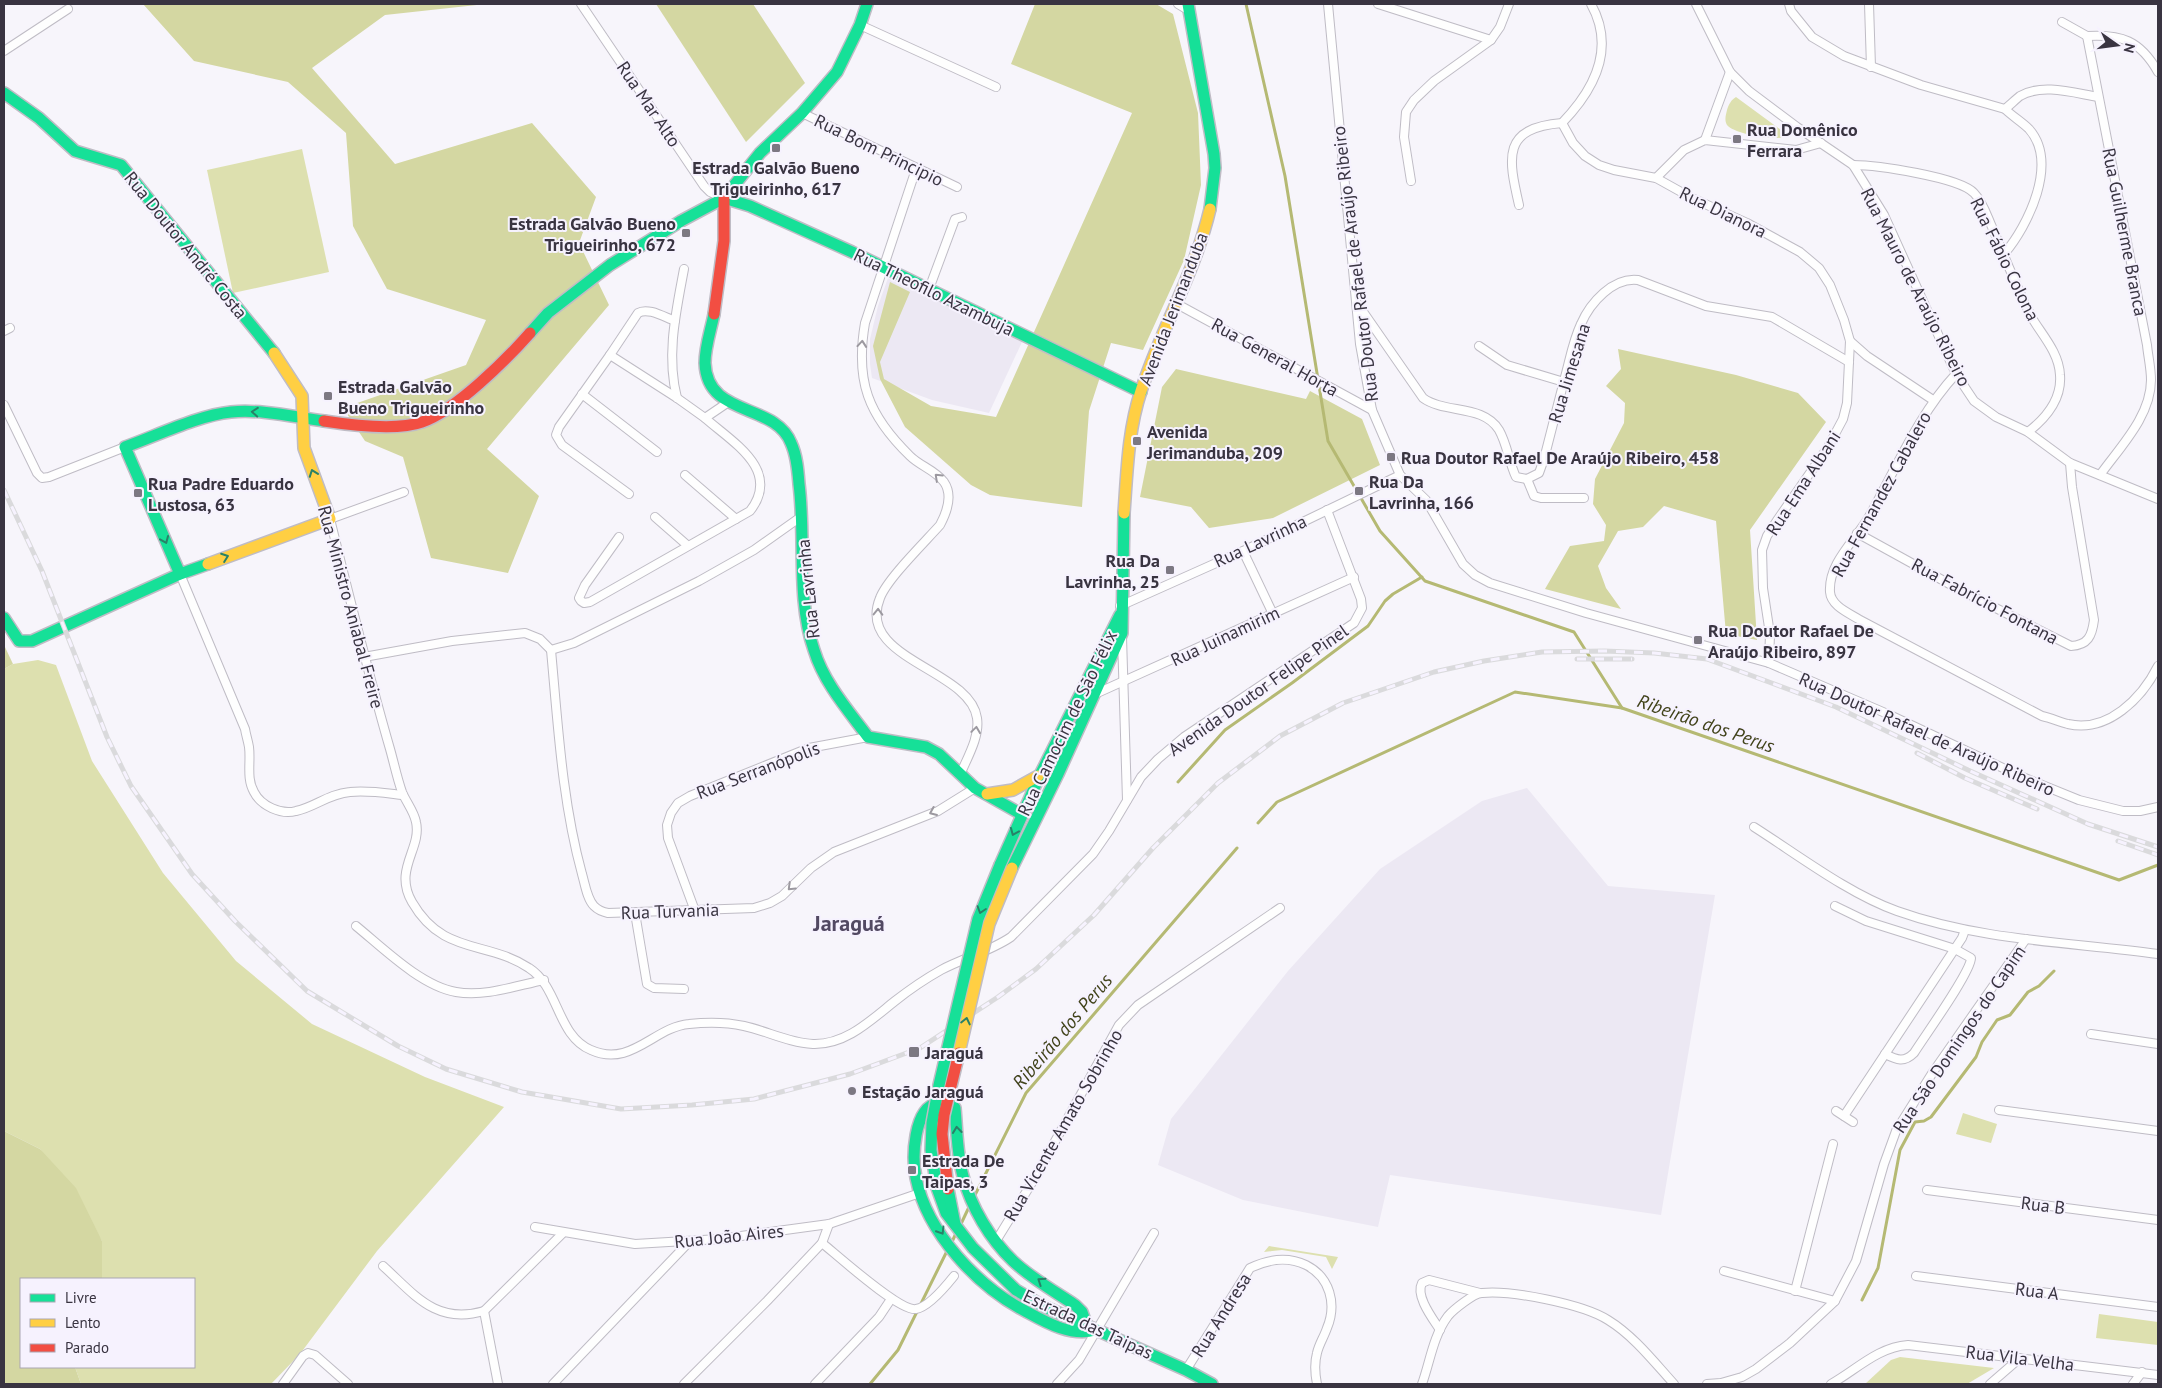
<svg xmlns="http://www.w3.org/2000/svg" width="2162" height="1388" viewBox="0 0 2162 1388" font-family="'PT Sans',sans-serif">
  <rect width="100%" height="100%" fill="#f7f5fb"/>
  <g fill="#ece8f3">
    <path d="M888,278L1022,342L989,413L932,400L872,378L870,364V339L878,306Z"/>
    <path d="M1527,788L1608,886L1715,895L1661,1215L1390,1175L1378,1227L1243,1200L1158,1165L1171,1119L1288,971L1380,869L1482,801Z"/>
  </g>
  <g fill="#dde0af">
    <path d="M1736,97L1788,135C1780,143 1734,134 1727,125C1724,120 1726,115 1727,110C1729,104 1731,100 1736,97Z"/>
    <path d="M302,149L329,272L233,293L207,170Z"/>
    <path d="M38,660L56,665L92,761L163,873L236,961L312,1024L425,1077L504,1107L377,1251L300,1354L271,1384H81L75,1367H194V1279H102V1241L40,1149L4,1131V669L13,664Z"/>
    <path d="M1963,1113L1997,1124L1991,1143L1956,1134Z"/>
    <path d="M1269,1246L1338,1257L1332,1269L1326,1257L1282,1250L1264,1252Z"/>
    <path d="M2099,1314L2158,1322V1345L2096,1338Z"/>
    <path d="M1900,1357L1994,1368L1967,1384H1865L1891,1360Z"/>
  </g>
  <g fill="#d4d7a2">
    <path d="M143,4H486L385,15L312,68L395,164L532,123L596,197L579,243L609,305L487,449L539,496L508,573L431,558L403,457L365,441L343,408L466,365L486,320L387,289L353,226L346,133L288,82L194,61Z"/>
    <path d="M656,4H753L805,83L746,142Z"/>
    <path d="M1035,4H1156L1173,14L1198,113L1201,185L1184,260L1143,350L1111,343L1089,411L1082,507L990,495L971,485L905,427L880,379L873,346L890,282L910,292L880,362L884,379L931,406L996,417L1132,113L1011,64Z"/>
    <path d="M1618,349L1736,375L1798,393L1826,422L1750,530L1757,640L1726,634L1716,521L1664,506L1643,527L1618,531L1598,566L1606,588L1621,609L1545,589L1570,546L1604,541L1606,525L1593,504L1595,479L1624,423L1625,403L1606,386L1621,369Z"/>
    <path d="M1176,369L1306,399L1310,391L1362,419L1380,465L1273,518L1209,528L1191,507L1140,497L1162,387Z"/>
    <path d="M4,645L13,664L4,669Z"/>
    <path d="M4,1131L40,1149L76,1188L102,1241V1279H21V1367H75L81,1384H4Z"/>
  </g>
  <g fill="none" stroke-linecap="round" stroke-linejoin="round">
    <g stroke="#b5b973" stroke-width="3">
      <path d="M1246,4L1285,176L1328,441L1380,531L1425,581L1574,632L1622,708"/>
      <path d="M1178,782L1225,730L1292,683L1368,626L1385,601L1393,594L1422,577"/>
      <path d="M1258,823L1277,802L1515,692L1622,708L2119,880L2158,865"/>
      <path d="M973,1199L1026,1093L1237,848"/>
      <path d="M960,1226L969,1207"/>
      <path d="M951,1244L957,1231"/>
      <path d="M1862,1300L1878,1268L1900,1150L1915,1122L1924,1121L1931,1117L1976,1057L1982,1042L1997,1020L2010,1015L2028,992L2039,986L2054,971"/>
      <path d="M870,1384L898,1350L948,1249"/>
    </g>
    <defs>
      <g id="street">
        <path d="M581,4L704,186L710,192L724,198"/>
        <path d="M1178,4L1188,10"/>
        <path d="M1328,4L1360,344L1372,410L1400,475L1426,500L1463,564L1475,575L1490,583L1586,613L1769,663L1890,715L2020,776L2079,800L2123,811H2140L2158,807"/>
        <path d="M1378,4L1491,40"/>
        <path d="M1696,4L1730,72L1749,91L1797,127L1853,165L1884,215L1956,374L1974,401L1996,417L2028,432L2070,463L2158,499"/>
        <path d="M1789,4L1791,11L1812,37L1844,56L1921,85L2005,109C2010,105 2015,100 2020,96C2042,83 2074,93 2098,97"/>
        <path d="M1869,4L1871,67"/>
        <path d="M2062,22L2087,36"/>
        <path d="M860,25L996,87"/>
        <path d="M2087,36L2147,345C2148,356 2151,368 2151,380C2151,416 2120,447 2100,475"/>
        <path d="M2087,36C2121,34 2140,40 2158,72"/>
        <path d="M4,51L68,9"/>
        <path d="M802,113L957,187"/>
        <path d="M1562,123L1573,143L1585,156L1599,165L1614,170L1656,178L1692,198L1747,223L1800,252L1819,268L1830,285L1844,320L1850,341L1847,403L1843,419L1828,447L1778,519L1767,536L1762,550L1763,588L1770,634L1769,663"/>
        <path d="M1705,140L1730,72"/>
        <path d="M1853,165C1876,165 1959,177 1974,193C1983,202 1987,216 1992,227C2005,257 2017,289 2032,318C2043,336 2059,353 2060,375C2062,400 2046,418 2028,432"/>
        <path d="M916,169L865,323C855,381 868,415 910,456C920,466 935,470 944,482C953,495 947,512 940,525C925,542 887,579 880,598C855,659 970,669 977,718C980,737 967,758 960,775"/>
        <path d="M1656,178L1684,150L1705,140L1796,150L1821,143"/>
        <path d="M1411,181L1404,137L1406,112L1414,100L1434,81L1491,40L1500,27L1509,4"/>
        <path d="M1519,205C1508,157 1502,128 1562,123C1594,90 1616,49 1591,4"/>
        <path d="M2004,254C2028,226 2059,163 2029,129C2022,122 2012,116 2005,109"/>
        <path d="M929,289L955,219L962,217"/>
        <path d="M1357,303L1423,398C1445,414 1483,404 1499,430C1507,444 1509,462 1516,477L1527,479"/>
        <path d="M1177,304L1372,410"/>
        <path d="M4,331L10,328"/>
        <path d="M1850,341L1867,356L1933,400"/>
        <path d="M1479,346L1507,365L1564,382"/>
        <path d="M610,355L638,313C648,307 664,317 675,321"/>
        <path d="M1956,374C1918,415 1897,467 1870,515C1857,539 1828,562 1830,592C1831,606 1849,613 1860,620L2042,716C2051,718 2060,722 2068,724C2108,733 2142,698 2158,666"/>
        <path d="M582,394L657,452"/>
        <path d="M677,398C666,355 676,312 684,269"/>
        <path d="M4,405L37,473L42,478L49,477L125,447"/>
        <path d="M685,475L736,519"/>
        <path d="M1527,479L1539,473L1544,459C1551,432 1558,404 1565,377C1570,359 1573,341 1581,324C1590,303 1613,277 1638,280L1706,306L1772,317L1849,362"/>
        <path d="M1527,479L1534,496L1541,498H1584"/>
        <path d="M404,492L330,519C349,596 368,673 390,749C394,763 397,778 402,792C406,802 414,811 416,822C422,849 393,869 412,902C443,956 487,940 529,968C559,987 557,1036 591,1050C631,1068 654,1027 689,1024C707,1022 726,1022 744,1026C767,1031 789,1043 813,1044C846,1045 871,1020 895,1001C909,990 925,979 941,970C963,958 989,952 1011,937L1093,854L1109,831L1141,777L1158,759L1184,737L1354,623L1362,608L1361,599L1327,510"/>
        <path d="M629,494L562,445L556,435L559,427L610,355L677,398L705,418L727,403"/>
        <path d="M655,517L687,545"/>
        <path d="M1857,533L1964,592L2071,646C2088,645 2092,636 2094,620L2072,487L2070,463"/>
        <path d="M619,537L585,585L579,598L581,601L584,603L590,602L750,511C782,470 732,442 705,418"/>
        <path d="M1243,551L1273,614"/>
        <path d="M180,574L245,729C246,735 248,741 249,747C251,762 246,778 254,792C261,806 281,815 296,811C315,807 328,794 350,792C367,790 385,793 403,795"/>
        <path d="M1120,606L1243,551L1400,475"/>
        <path d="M1122,637L1127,800"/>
        <path d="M551,650C558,725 562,801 582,874C585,884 587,899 594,906C598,910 603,912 608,913L754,908L770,903L782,896L811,868L834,852L938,811L975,788"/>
        <path d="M551,650L574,643L699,581L754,550L802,516"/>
        <path d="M364,657L452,641L525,633L540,639L551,650"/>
        <path d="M1095,694L1354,577"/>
        <path d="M1754,827C1798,855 1849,894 1897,911C1981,941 2071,942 2158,954"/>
        <path d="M1835,906L1866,921L1955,949L1971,958C1971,972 1924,1037 1914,1053C1904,1063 1897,1060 1885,1054"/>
        <path d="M695,911L668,838L667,825L671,813L678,803L690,796L809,748L868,737"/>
        <path d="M635,913L647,984L654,988L684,989"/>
        <path d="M356,926C383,948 421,986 456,992C485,997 515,986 544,980"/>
        <path d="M2091,1034L2158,1044"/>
        <path d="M1999,1110L2158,1131"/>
        <path d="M1836,1111L1853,1122"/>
        <path d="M1844,1116L1962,938L1965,930"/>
        <path d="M1927,1190L2158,1220"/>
        <path d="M535,1227L635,1244L719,1239L829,1224L920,1193"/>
        <path d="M996,1241L1036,1176L1119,1025L1138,1005L1280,908"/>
        <path d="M822,1243C837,1255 900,1312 916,1309C929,1307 946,1286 954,1276"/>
        <path d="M383,1266C415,1295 436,1325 484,1311L563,1233"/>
        <path d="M1724,1271L1835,1301"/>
        <path d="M1916,1276L2158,1307"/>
        <path d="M1795,1291L1833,1144"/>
        <path d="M484,1311L498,1384"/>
        <path d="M1440,1330C1433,1319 1415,1296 1422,1283L1429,1280L1480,1293"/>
        <path d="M1186,1370L1250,1268C1269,1259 1287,1256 1306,1265C1330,1277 1337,1304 1327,1328C1324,1337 1319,1344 1317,1353C1314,1364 1315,1374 1317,1384"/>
        <path d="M283,1384L303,1356L308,1353L315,1355L348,1384"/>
        <path d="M553,1384L690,1241"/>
        <path d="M684,1384L767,1301L822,1243L829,1224"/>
        <path d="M815,1384L879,1317L891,1299"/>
        <path d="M1057,1384L1079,1360L1154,1233"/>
        <path d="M1422,1384C1430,1362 1433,1336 1448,1316C1453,1310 1474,1293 1482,1293C1511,1290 1583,1304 1608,1320C1634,1336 1654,1362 1674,1384"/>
        <path d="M1707,1384L1721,1383L1742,1377L1756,1369L1790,1343L1835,1301L1856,1261L1884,1164L1896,1131L1933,1072L2026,939"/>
        <path d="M1831,1384C1856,1370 1878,1347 1908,1345L2158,1375"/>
        <path d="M1990,1384L2020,1358"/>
        <path d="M2133,1384L2142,1372"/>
      </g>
      <g id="fast">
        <path d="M1188,4L1214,154L1215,168L1210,209"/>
        <path d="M4,93L39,118L75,151L121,165L274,353"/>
        <path d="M724,198L750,206L852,252L1141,392"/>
        <path d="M714,314C711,330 705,346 705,363C707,418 775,402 791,443C797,456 798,471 799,484C806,539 796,598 814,650C824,683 848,710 868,737L926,747L939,754L975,788L1021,814"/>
        <path d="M530,333L548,313L610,265L681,221L724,198L760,153L802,113L837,72L860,25L867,4"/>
        <path d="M180,574L125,447C156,436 199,415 231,412C262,409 294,417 324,421"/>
        <path d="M4,618L19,641H32L180,574L208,564"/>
        <path d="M1000,865L1040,775L1120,615"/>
        <path d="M1012,868L1058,774L1122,633L1124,513"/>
        <path d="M937,1188L946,1213L973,1248L1016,1290L1043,1306L1186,1370L1212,1384"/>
        <path d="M948,1189L955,1224"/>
        <path d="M1087,1326L1082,1312L1075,1305C1054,1291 1031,1278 1013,1261C990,1239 971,1207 963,1176C957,1155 957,1130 955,1108C950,1103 946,1101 938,1103C913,1108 912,1158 916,1178C927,1233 978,1287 1027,1312C1047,1323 1072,1337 1095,1330"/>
      </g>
      <g id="slow">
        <path d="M1124,513C1127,472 1128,430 1141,391C1161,329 1195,273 1210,209"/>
        <path d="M208,564L330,519L304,448L302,396L274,353"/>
        <path d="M987,794L1013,790L1038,776"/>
      </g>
      <g id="jam">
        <path d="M714,314L724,241V198"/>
        <path d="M324,421C350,425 397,431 422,422C455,411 507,359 530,333"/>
      </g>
    </defs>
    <use href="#street" stroke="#bfbcc5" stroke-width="10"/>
    <use href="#fast" stroke="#bfbcc5" stroke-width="14"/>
    <use href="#slow" stroke="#bfbcc5" stroke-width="14"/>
    <use href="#jam" stroke="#bfbcc5" stroke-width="14"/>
    <use href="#street" stroke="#fefefe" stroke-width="8"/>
    <use href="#fast" stroke="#16e098" stroke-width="11"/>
    <use href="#slow" stroke="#ffcf43" stroke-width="11"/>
    <use href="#jam" stroke="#f24e42" stroke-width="11"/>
    <defs>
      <g id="rail">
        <path d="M4,490L42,571L107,737L131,786L192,874L235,921L307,991L398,1046L446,1069L522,1092L621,1109L692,1105L754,1099L850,1074L920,1048L998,997L1036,969L1094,915L1153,848L1218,783L1280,736L1343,703L1434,672L1484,661L1542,652L1604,651L1654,653L1707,659L1836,707L1968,770L2088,824L2158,847"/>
        <path d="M1577,659H1632"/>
        <path d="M1917,753L1965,778L2037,809"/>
        <path d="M2118,841L2158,855"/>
      </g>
    </defs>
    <use href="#rail" stroke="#dadadc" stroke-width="5"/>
    <use href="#rail" stroke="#f6f2fe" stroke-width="3" stroke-dasharray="9" stroke-linecap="butt"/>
    <defs>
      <path id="fast-bridge" d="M937,1188L931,1150L932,1123L939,1085L978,919L1000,865"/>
      <path id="slow-bridge" d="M959,1053L989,924L1012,868"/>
      <path id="jam-bridge" d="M948,1189L942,1134L944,1115L959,1053"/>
    </defs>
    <use href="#fast-bridge" stroke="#bfbcc5" stroke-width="14" stroke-linecap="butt"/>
    <use href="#slow-bridge" stroke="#bfbcc5" stroke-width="14" stroke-linecap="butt"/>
    <use href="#jam-bridge" stroke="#bfbcc5" stroke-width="14" stroke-linecap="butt"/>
    <use href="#fast-bridge" stroke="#16e098" stroke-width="11"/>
    <use href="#slow-bridge" stroke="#ffcf43" stroke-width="11"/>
    <use href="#jam-bridge" stroke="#f24e42" stroke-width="11"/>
  </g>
  <defs><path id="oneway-chevron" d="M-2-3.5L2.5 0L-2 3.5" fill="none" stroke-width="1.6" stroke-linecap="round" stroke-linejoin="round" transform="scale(1.25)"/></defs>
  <g stroke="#9c99a0">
    <use href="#oneway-chevron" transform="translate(862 344) rotate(-85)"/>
    <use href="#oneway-chevron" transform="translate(938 477) rotate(-137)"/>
    <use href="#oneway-chevron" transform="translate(878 612) rotate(-89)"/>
    <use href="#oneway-chevron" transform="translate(976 730) rotate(-82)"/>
    <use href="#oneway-chevron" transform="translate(933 812) rotate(157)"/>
    <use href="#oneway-chevron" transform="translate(791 887) rotate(136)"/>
  </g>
  <g stroke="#298168">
    <use href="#oneway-chevron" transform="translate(255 412) rotate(-176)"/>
    <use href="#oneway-chevron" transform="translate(313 473) rotate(-110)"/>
    <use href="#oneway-chevron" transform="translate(165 540) rotate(67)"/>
    <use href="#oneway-chevron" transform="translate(225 557) rotate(-20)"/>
    <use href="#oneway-chevron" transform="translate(1014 832) rotate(113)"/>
    <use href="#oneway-chevron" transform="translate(981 910) rotate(108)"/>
    <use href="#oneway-chevron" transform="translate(966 1021) rotate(-77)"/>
    <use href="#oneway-chevron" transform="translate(957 1130) rotate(-96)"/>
    <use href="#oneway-chevron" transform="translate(941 1231) rotate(58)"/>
    <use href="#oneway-chevron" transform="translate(1041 1281) rotate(-146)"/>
  </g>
  <g fill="#7c7882" stroke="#f6f2fe" stroke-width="2">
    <rect x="1732" y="134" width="10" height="10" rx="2.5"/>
    <rect x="771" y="143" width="10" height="10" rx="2.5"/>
    <rect x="681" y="228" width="10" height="10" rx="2.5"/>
    <rect x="323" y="391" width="10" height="10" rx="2.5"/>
    <rect x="1132" y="436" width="10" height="10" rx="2.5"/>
    <rect x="1386" y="452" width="10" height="10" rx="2.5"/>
    <rect x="1354" y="486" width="10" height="10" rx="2.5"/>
    <rect x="133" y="488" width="10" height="10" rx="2.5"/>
    <rect x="1165" y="565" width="10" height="10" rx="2.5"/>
    <rect x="1693" y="635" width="10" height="10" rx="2.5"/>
    <rect x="908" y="1046" width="12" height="12" rx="2.5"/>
    <circle cx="852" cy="1091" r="5"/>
    <rect x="907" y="1165" width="10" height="10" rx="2.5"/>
  </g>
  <g text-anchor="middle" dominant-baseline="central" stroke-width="4" stroke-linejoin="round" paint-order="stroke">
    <g font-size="18" fill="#393441" stroke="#f6f2fe">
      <text transform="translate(649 104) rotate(56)">Rua Mar Alto</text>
      <text transform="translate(879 150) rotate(26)">Rua Bom Principio</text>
      <text transform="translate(1723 212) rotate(26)">Rua Dianora</text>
      <text transform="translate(2125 232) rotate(79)">Rua Guilherme Branca</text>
      <text transform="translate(186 245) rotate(51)">Rua Doutor André Costa</text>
      <text transform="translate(2005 259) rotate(64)">Rua Fábio Colona</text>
      <text transform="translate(1355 264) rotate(-97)">Rua Doutor Rafael de Araújo Ribeiro</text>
      <text transform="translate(1916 287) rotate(63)">Rua Mauro de Araújo Ribeiro</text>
      <text transform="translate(934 292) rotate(26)">Rua Theofilo Azambuja</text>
      <text transform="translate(1173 309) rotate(-69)">Avenida Jerimanduba</text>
      <text transform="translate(1275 357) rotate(29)">Rua General Horta</text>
      <text transform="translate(1569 373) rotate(-73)">Rua Jimesana</text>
      <text transform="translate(1803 483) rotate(-57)">Rua Ema Albani</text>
      <text transform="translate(1881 494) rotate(-61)">Rua Fernandez Cabalero</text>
      <text transform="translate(1260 541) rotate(-25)">Rua Lavrinha</text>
      <text transform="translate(808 589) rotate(-96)">Rua Lavrinha</text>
      <text transform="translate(1985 601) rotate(28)">Rua Fabrício Fontana</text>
      <text transform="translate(351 607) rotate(75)">Rua Ministro Aniabal Freire</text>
      <text transform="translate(1225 636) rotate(-25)">Rua Juinamirim</text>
      <text transform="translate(1258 690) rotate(-35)">Avenida Doutor Felipe Pinel</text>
      <text transform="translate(1067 723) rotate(-64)">Rua Camocim de São Félix</text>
      <text transform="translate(1927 734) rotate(24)">Rua Doutor Rafael de Araújo Ribeiro</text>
      <text transform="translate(758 770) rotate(-21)">Rua Serranópolis</text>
      <text transform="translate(670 911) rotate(-2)">Rua Turvania</text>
      <text transform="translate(1959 1039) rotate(-56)">Rua São Domingos do Capim</text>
      <text transform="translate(1063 1125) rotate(-60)">Rua Vicente Amato Sobrinho</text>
      <text transform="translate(2043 1205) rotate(7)">Rua B</text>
      <text transform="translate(729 1236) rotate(-6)">Rua João Aires</text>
      <text transform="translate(2037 1291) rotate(7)">Rua A</text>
      <text transform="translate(1221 1315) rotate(-58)">Rua Andresa</text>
      <text transform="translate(1088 1324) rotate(25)">Estrada das Taipas</text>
      <text transform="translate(2020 1358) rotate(7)">Rua Vila Velha</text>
    </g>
    <g font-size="18" font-weight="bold" fill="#393441" stroke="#f6f2fe" text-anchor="start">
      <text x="1747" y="129">Rua Domênico<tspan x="1747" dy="21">Ferrara</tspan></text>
      <text x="776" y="167" text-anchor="middle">Estrada Galvão Bueno<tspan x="776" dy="21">Trigueirinho, 617</tspan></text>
      <text x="676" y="223" text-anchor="end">Estrada Galvão Bueno<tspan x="676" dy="21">Trigueirinho, 672</tspan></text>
      <text x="338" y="386">Estrada Galvão<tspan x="338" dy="21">Bueno Trigueirinho</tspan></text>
      <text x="1147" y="431">Avenida<tspan x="1147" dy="21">Jerimanduba, 209</tspan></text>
      <text x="1401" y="457">Rua Doutor Rafael De Araújo Ribeiro, 458</text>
      <text x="1369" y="481">Rua Da<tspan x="1369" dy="21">Lavrinha, 166</tspan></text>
      <text x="148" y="483">Rua Padre Eduardo<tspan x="148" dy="21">Lustosa, 63</tspan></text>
      <text x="1160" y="560" text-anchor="end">Rua Da<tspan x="1160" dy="21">Lavrinha, 25</tspan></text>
      <text x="1708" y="630">Rua Doutor Rafael De<tspan x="1708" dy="21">Araújo Ribeiro, 897</tspan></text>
      <text x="925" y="1052">Jaraguá</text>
      <text x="862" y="1091">Estação Jaraguá</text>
      <text x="922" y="1160">Estrada De<tspan x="922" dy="21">Taipas, 3</tspan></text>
    </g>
    <g font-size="19" font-style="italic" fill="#41431a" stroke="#f6f2fe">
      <text transform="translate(1706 723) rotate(19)">Ribeirão dos Perus</text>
      <text transform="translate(1062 1031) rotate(-50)">Ribeirão dos Perus</text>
    </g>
    <g font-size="22" font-weight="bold" fill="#524962" stroke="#f6f2fe">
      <text x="849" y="923">Jaraguá</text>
    </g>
  </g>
  <rect width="2162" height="1388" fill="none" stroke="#393441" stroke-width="10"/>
  <rect x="20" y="1278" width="175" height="90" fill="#f6f2fe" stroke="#aaa6b2"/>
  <rect x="30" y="1294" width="25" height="8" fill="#16e098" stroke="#aaa6b2"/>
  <text x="65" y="1303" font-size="15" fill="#393441">Livre</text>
  <rect x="30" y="1319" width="25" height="8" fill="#ffcf43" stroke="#aaa6b2"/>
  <text x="65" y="1328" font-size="15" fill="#393441">Lento</text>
  <rect x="30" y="1344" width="25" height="8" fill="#f24e42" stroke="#aaa6b2"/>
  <text x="65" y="1353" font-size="15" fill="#393441">Parado</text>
  <g transform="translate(2117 45) rotate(104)" stroke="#f6f2fe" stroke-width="4" paint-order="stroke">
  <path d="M0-4L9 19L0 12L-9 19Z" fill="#393441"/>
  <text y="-8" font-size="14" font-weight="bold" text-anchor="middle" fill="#393441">N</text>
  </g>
</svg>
